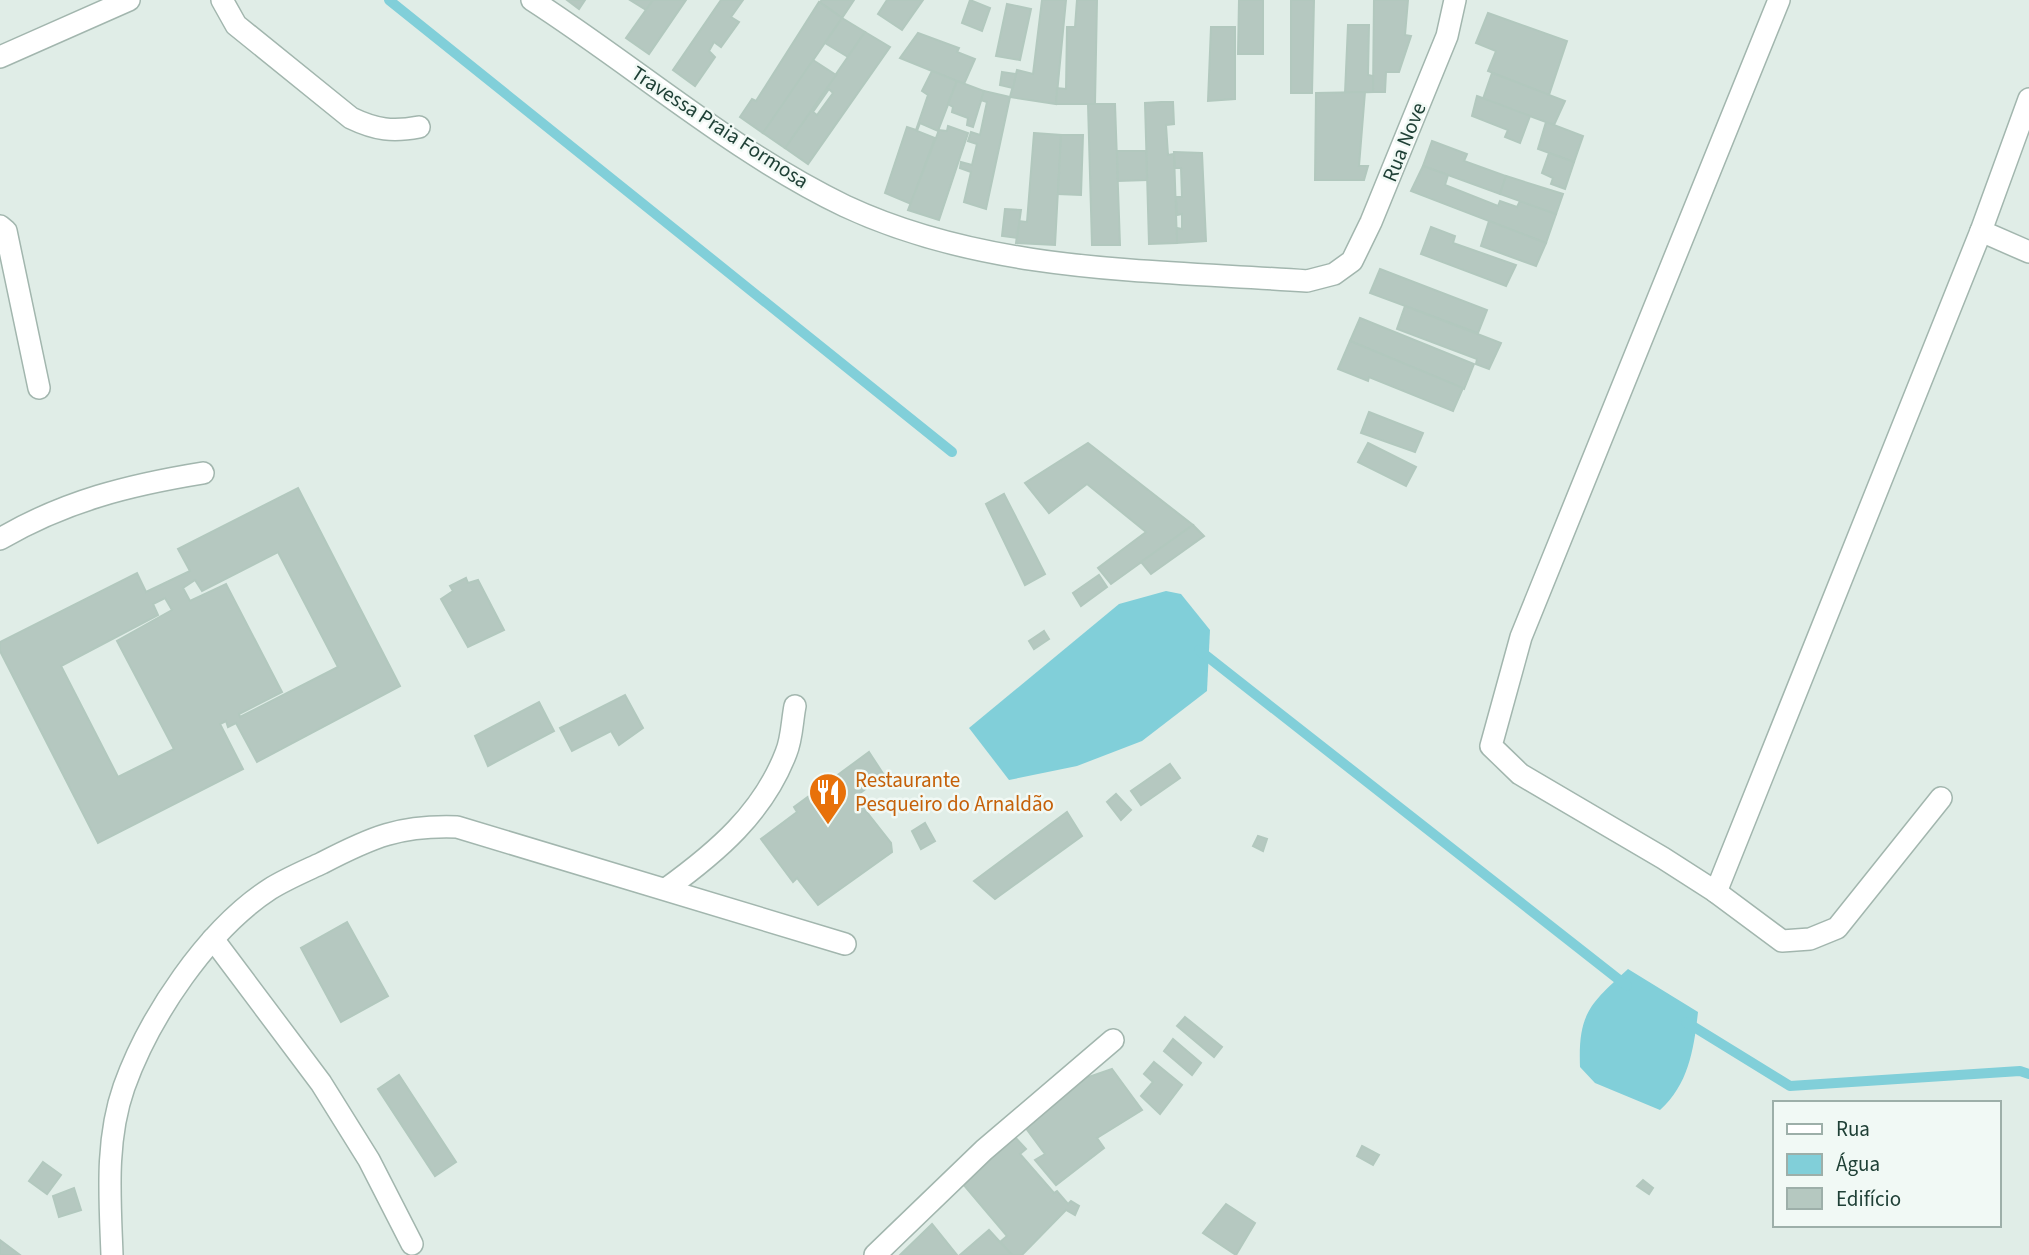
<svg xmlns="http://www.w3.org/2000/svg" width="2029" height="1255" viewBox="0 0 2029 1255" font-family="'Source Sans 3',sans-serif">
  <rect width="100%" height="100%" fill="#e0ede7"/>
  <g fill="#81cfd9">
    <path d="M1166,591L1181,594L1210,630L1207,691L1142,741L1077,766L1009,780L969,728L1119,604Z"/>
    <path d="M1628,969L1698,1012C1694,1048 1689,1084 1660,1110L1595,1083L1580,1067C1578,1013 1590,1004 1628,969Z"/>
  </g>
  <g fill="none" stroke-linecap="round" stroke-linejoin="round">
    <g stroke="#81cfd9" stroke-width="10">
      <path d="M389,0L952,452"/>
      <path d="M1199,650L1627,986"/>
      <path d="M1686,1022L1790,1086L2020,1071L2029,1074"/>
    </g>
  </g>
  <g fill="#b5c8c0" stroke="#b2c8be" stroke-width="2" fill-rule="evenodd">
    <path d="M567,0H585L579,9Z"/>
    <path d="M630,0H653L646,10Z"/>
    <path d="M653,0H686L649,54L626,38Z"/>
    <path d="M721,0H743L731,17L739,22L721,47L714,42L709,51L715,57L695,86L673,70Z"/>
    <path d="M822,0H854L842,18L820,2Z"/>
    <path d="M887,0H923L902,30L878,14Z"/>
    <path d="M970,0L990,8L982,31L962,23Z"/>
    <path d="M1042,0H1066L1056,104L1010,97L1017,70L1033,74Z"/>
    <path d="M1077,0H1097L1095,104H1056L1057,88L1066,89L1067,27H1075Z"/>
    <path d="M1239,0H1263V54H1238Z"/>
    <path d="M1291,0H1314L1312,93H1291Z"/>
    <path d="M1374,0H1408L1405,35L1411,36L1399,72H1386L1385,92H1373Z"/>
    <path d="M819,2L842,18L763,133L740,117L752,99L756,101Z"/>
    <path d="M1007,4L1031,9L1020,60L996,56Z"/>
    <path d="M1488,13L1567,41L1549,95L1488,71L1496,51L1476,43Z"/>
    <path d="M842,18L865,32L848,57L825,43Z"/>
    <path d="M1348,25H1369L1368,75L1373,76V92L1345,93Z"/>
    <path d="M1211,27H1235V99L1208,101Z"/>
    <path d="M865,32L890,47L808,164L785,148ZM829,89L833,93L817,115L813,112Z"/>
    <path d="M918,33L959,48L957,52L975,59L964,84L900,58Z"/>
    <path d="M813,60L836,75L785,148L763,133Z"/>
    <path d="M932,71L957,81L938,131L920,123L917,131L935,138L911,204L885,193L907,127L916,130L928,95L922,91Z"/>
    <path d="M1002,72L1016,74L1013,88L1000,85Z"/>
    <path d="M1492,73L1565,101L1554,125L1483,99Z"/>
    <path d="M957,81L984,91L973,127L967,125L968,118L952,112L953,107L948,104Z"/>
    <path d="M984,91L1010,97L986,209L964,202L971,172L960,168L961,162L972,165L977,144L968,141L971,132L980,135L987,102L981,100Z"/>
    <path d="M1365,92L1359,166H1368L1364,180H1315L1316,93Z"/>
    <path d="M1477,96L1530,116L1520,143L1505,137L1508,130L1472,116Z"/>
    <path d="M1161,102H1173L1174,124L1166,125L1168,155L1174,154L1177,243L1149,244L1145,103Z"/>
    <path d="M1088,104H1115L1120,245H1092Z"/>
    <path d="M1546,122L1583,136L1574,162L1538,149Z"/>
    <path d="M948,126L968,133L939,220L908,210L939,130L947,131Z"/>
    <path d="M1034,133L1061,135L1055,245L1016,243L1019,221L1027,222Z"/>
    <path d="M1061,135H1083L1081,195L1058,194Z"/>
    <path d="M1432,141L1467,154L1464,161L1506,176L1500,194L1423,166Z"/>
    <path d="M1117,151H1146L1147,180L1118,181Z"/>
    <path d="M1174,152L1202,153L1206,241L1177,243V228L1182,229V214L1177,215L1176,197H1182L1181,168H1175Z"/>
    <path d="M1549,153L1574,162L1565,189L1551,184L1553,178L1542,173Z"/>
    <path d="M1423,166L1448,175L1445,185L1498,206L1500,201L1517,207L1520,201L1556,214L1546,243L1411,191Z"/>
    <path d="M1506,176L1563,194L1556,214L1500,194Z"/>
    <path d="M1005,209L1021,210L1017,238L1002,236Z"/>
    <path d="M1489,221L1546,243L1536,266L1481,246Z"/>
    <path d="M1431,227L1455,236L1453,243L1516,265L1506,286L1421,254Z"/>
    <path d="M1380,269L1487,310L1478,333L1370,293Z"/>
    <path d="M1405,306L1501,343L1489,369L1476,364L1477,359L1397,329Z"/>
    <path d="M1360,318L1474,364L1464,389L1350,341Z"/>
    <path d="M1350,341L1463,388L1453,411L1369,377L1368,381L1338,369Z"/>
    <path d="M1369,412L1423,433L1415,452L1361,433Z"/>
    <path d="M1088,443L1193,525L1111,584L1098,568L1146,532L1087,484L1049,513L1025,483Z"/>
    <path d="M1368,443L1416,467L1406,486L1358,462Z"/>
    <path d="M298,488L400,686L257,762L236,723L228,727L226,721L220,724L243,769L98,843L0,651V642L137,573L146,592L190,571L178,549ZM278,552L338,667L240,717L239,714L282,692L226,584L190,601L183,588L195,580L202,591ZM165,598L172,610L117,641L174,749L118,777L61,666L158,615L153,604Z"/>
    <path d="M1004,494L1045,574L1025,585L986,504Z"/>
    <path d="M1193,525L1204,536L1151,574L1141,562Z"/>
    <path d="M1099,575L1107,587L1081,606L1073,593Z"/>
    <path d="M466,578L468,583L478,580L504,630L468,647L441,599L453,591L450,586Z"/>
    <path d="M1044,631L1049,639L1034,649L1029,641Z"/>
    <path d="M625,695L643,728L619,745L611,731L572,751L560,728Z"/>
    <path d="M539,702L554,731L488,766L475,736Z"/>
    <path d="M869,752L884,775L855,797L891,843L892,852L818,905L797,878L793,882L761,839L797,812L794,807Z"/>
    <path d="M1170,764L1180,778L1141,805L1131,791Z"/>
    <path d="M1116,794L1131,810L1121,820L1107,802Z"/>
    <path d="M1067,812L1082,836L995,899L974,881Z"/>
    <path d="M925,823L935,841L921,849L912,831Z"/>
    <path d="M1258,836L1267,839L1263,851L1253,846Z"/>
    <path d="M347,922L388,996L341,1022L301,948Z"/>
    <path d="M1185,1017L1222,1047L1214,1057L1177,1026Z"/>
    <path d="M1173,1039L1201,1063L1192,1075L1164,1051Z"/>
    <path d="M1154,1062L1182,1085L1160,1114L1141,1096L1153,1082L1144,1074Z"/>
    <path d="M1112,1069L1142,1110L1097,1138L1104,1148L1056,1185L1035,1160L1045,1154L1025,1127L1086,1078Z"/>
    <path d="M399,1075L456,1162L435,1176L378,1089Z"/>
    <path d="M1014,1136L1026,1149L1020,1154L1054,1193L1057,1191L1068,1204L1071,1201L1079,1206L1075,1215L1066,1210L1022,1255H1012L1000,1242L1007,1236L963,1184Z"/>
    <path d="M1362,1146L1379,1155L1373,1165L1357,1156Z"/>
    <path d="M43,1162L61,1175L47,1194L29,1181Z"/>
    <path d="M1643,1180L1653,1188L1649,1194L1637,1186Z"/>
    <path d="M74,1188L81,1210L59,1217L53,1196Z"/>
    <path d="M1226,1204L1255,1223L1236,1255L1203,1233Z"/>
    <path d="M932,1224L957,1255H900Z"/>
    <path d="M989,1230L1012,1255H960Z"/>
    <path d="M0,1240L20,1255H0Z"/>
  </g>
  <g fill="none" stroke-linecap="round" stroke-linejoin="round">
    <defs>
      <g id="minor">
        <path d="M222,0L236,25L351,118C376,130 393,132 419,127"/>
        <path d="M532,0C636,67 733,152 845,206C988,273 1152,270 1307,281L1334,274L1352,261L1371,222L1447,36L1455,0"/>
        <path d="M1779,0L1521,637L1491,746L1520,774L1663,858L1716,892L1782,941L1810,939L1837,928L1941,798"/>
        <path d="M0,57L129,0"/>
        <path d="M0,226L6,231L39,388"/>
        <path d="M1981,231L2029,252"/>
        <path d="M0,539C65,501 129,485 203,473"/>
        <path d="M666,889C717,852 763,813 786,753C792,739 792,721 795,706"/>
        <path d="M1716,892L1981,231L2029,99"/>
        <path d="M213,939L321,1083L369,1160L412,1244"/>
        <path d="M112,1255C110,1199 105,1141 124,1087C149,1017 207,930 270,889C286,879 305,871 322,863C372,837 400,825 457,827L845,944"/>
        <path d="M875,1255L984,1150L1113,1040"/>
      </g>
    </defs>
    <use href="#minor" stroke="#a2b6ae" stroke-width="24"/>
    <use href="#minor" stroke="#fff" stroke-width="21"/>
  </g>
  <defs>
    <symbol id="restaurant-pin" viewBox="-11 -11 22 30"><path d="M0 17L-7.5 6A9.5 9.5 0 1 1 7.5 6Z" fill="#e8710a" stroke="#f1f9f5"/><path d="M-5-6h1v4h1v-4h1v4h1v-4h1v5L-1.5 .5V6h-2V.5L-5-1ZM5-6V6H3V1.5H1.5Q1.5-4 5-6Z" fill="#fff"/></symbol>
  </defs>
  <g fill-rule="evenodd">
    <use href="#restaurant-pin" x="806" y="770" width="44" height="60"/>
  </g>
  <g text-anchor="middle" dominant-baseline="central" stroke-width="5" stroke-linejoin="round" paint-order="stroke">
    <g font-size="21" fill="#1f4036" stroke="#f1f9f5">
      <text transform="translate(720 127) rotate(33)">Travessa Praia Formosa</text>
      <text transform="translate(1404 142) rotate(-68)">Rua Nove</text>
    </g>
    <g font-size="21" fill="#c56008" stroke="#f1f9f5" text-anchor="start">
      <text x="855" y="780">Restaurante<tspan x="855" dy="24">Pesqueiro do Arnaldão</tspan></text>
    </g>
  </g>
  <rect x="1773" y="1101" width="228" height="126" fill="#f1f9f5" stroke="#9dafa9" stroke-width="2"/>
  <rect x="1787" y="1124" width="35" height="10" fill="#ffffff" stroke="#9dafa9" stroke-width="2"/>
  <text x="1836" y="1136" font-size="21" fill="#1f4036">Rua</text>
  <rect x="1787" y="1154" width="35" height="21" fill="#81cfd9" stroke="#9dafa9" stroke-width="2"/>
  <text x="1836" y="1171" font-size="21" fill="#1f4036">Água</text>
  <rect x="1787" y="1188" width="35" height="21" fill="#b5c8c0" stroke="#9dafa9" stroke-width="2"/>
  <text x="1836" y="1206" font-size="21" fill="#1f4036">Edifício</text>
</svg>
